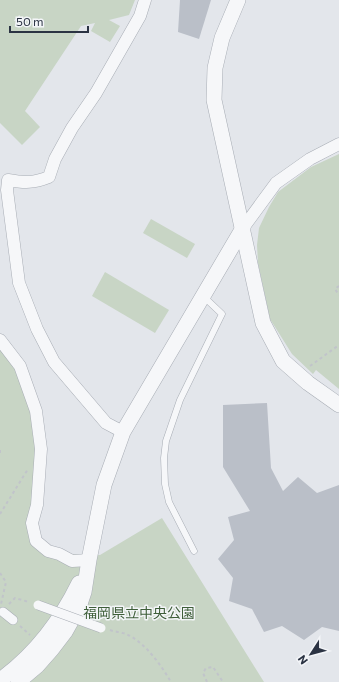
<svg xmlns="http://www.w3.org/2000/svg" width="339" height="682" viewBox="0 0 339 682" font-family="Commissioner,'Noto Sans JP',sans-serif">
  <rect width="100%" height="100%" fill="#e3e6eb"/>
  <g fill="#c8d5c5">
    <path d="M0,0H135L129,15L109,20L120,26L110,42L91,31L95,23L81,26L25,111L40,127L22,145L0,123Z"/>
    <path d="M339,154V389L316,370L313,374L292,354L270,319L258,263L257,245L259,228L269,207L278,192L311,167Z"/>
    <path d="M151,219L195,244L187,258L143,233Z"/>
    <path d="M105,272L169,310L155,333L92,296Z"/>
    <path d="M0,349L15,368L26,391L38,445L33,498L28,531L59,554L100,555L162,518L264,682H0Z"/>
  </g>
  <g fill="#babfc8">
    <path d="M180,0H211L199,39L178,32Z"/>
    <path d="M267,403L271,468L283,491L298,477L317,493L339,485V631L322,627L304,640L282,626L264,632L252,609L229,601L233,578L218,559L234,540L228,517L250,511L223,467V405Z"/>
  </g>
  <g fill="none" stroke-linecap="round" stroke-linejoin="round">
    <defs>
      <path id="service" d="M194,551L169,502L165,484L164,458L166,441L180,400L222,314L203,296"/>
      <path id="pedestrian" d="M3,612L13,620"/>
      <g id="minor">
        <path d="M243,228L276,183L310,159L339,144"/>
        <path d="M0,340L20,366L36,411L41,449L37,505L32,523L36,541L48,551L59,554L72,561L89,560"/>
        <path d="M123,432L106,423L54,362L37,329L19,283L7,190L8,180C25,183 34,183 49,177L55,159L72,128L96,93L140,16L145,0"/>
      </g>
      <g id="tertiary">
        <path d="M238,0L222,38L215,68L214,100L263,323L283,361L308,383L339,405"/>
        <path d="M0,680C36,654 60,622 79,583"/>
        <path d="M18,682L37,666L52,649L65,632L79,607L84,592L89,560L104,485L123,432L243,228"/>
      </g>
    </defs>
    <use href="#service" stroke="#a8adb5" stroke-width="7"/>
    <use href="#pedestrian" stroke="#a8adb5" stroke-width="10"/>
    <use href="#minor" stroke="#a8adb5" stroke-width="13"/>
    <use href="#tertiary" stroke="#a8adb5" stroke-width="16"/>
    <g stroke="#c1c4ca" stroke-width="2" stroke-dasharray="3 3" stroke-linecap="butt">
      <path d="M339,286L335,289L339,295"/>
      <path d="M310,366L339,345"/>
      <path d="M0,450V456"/>
      <path d="M0,514L28,469"/>
      <path d="M0,573L6,582L1,604"/>
      <path d="M9,604L15,598L29,602"/>
      <path d="M20,626L30,635"/>
      <path d="M110,630C115,632 121,632 126,634C145,642 161,665 171,682"/>
      <path d="M207,682L203,673L206,668L213,667L223,682"/>
    </g>
    <use href="#service" stroke="#f6f7f9" stroke-width="6"/>
    <use href="#pedestrian" stroke="#f6f7f9" stroke-width="9"/>
    <use href="#minor" stroke="#f6f7f9" stroke-width="12"/>
    <use href="#tertiary" stroke="#f6f7f9" stroke-width="15"/>
    <defs>
      <path id="pedestrian-bridge" d="M38,605L101,628"/>
    </defs>
    <use href="#pedestrian-bridge" stroke="#a8adb5" stroke-width="10" stroke-linecap="butt"/>
    <use href="#pedestrian-bridge" stroke="#f6f7f9" stroke-width="9"/>
  </g>
  <g text-anchor="middle" dominant-baseline="central" stroke-width="3" stroke-linejoin="round" paint-order="stroke">
    <g font-size="14" fill="#3e5e39" stroke="#f3f5f8">
      <text x="139" y="612">福岡県立中央公園</text>
    </g>
  </g>
  <g transform="translate(311 654) rotate(234)" stroke="#f3f5f8" stroke-width="3" paint-order="stroke">
  <path d="M0-3L7 15L0 10L-7 15Z" fill="#2b3343"/>
  <text y="-6" font-size="11" font-weight="bold" text-anchor="middle" fill="#2b3343">N</text>
  </g>
  <path d="M10 26v6h78v-6" fill="none" stroke="#2b3343" stroke-width="2"/>
  <text x="16" y="26" font-size="12" fill="#2b3343" stroke="#f3f5f8" stroke-width="3" paint-order="stroke">50 m</text>
</svg>
